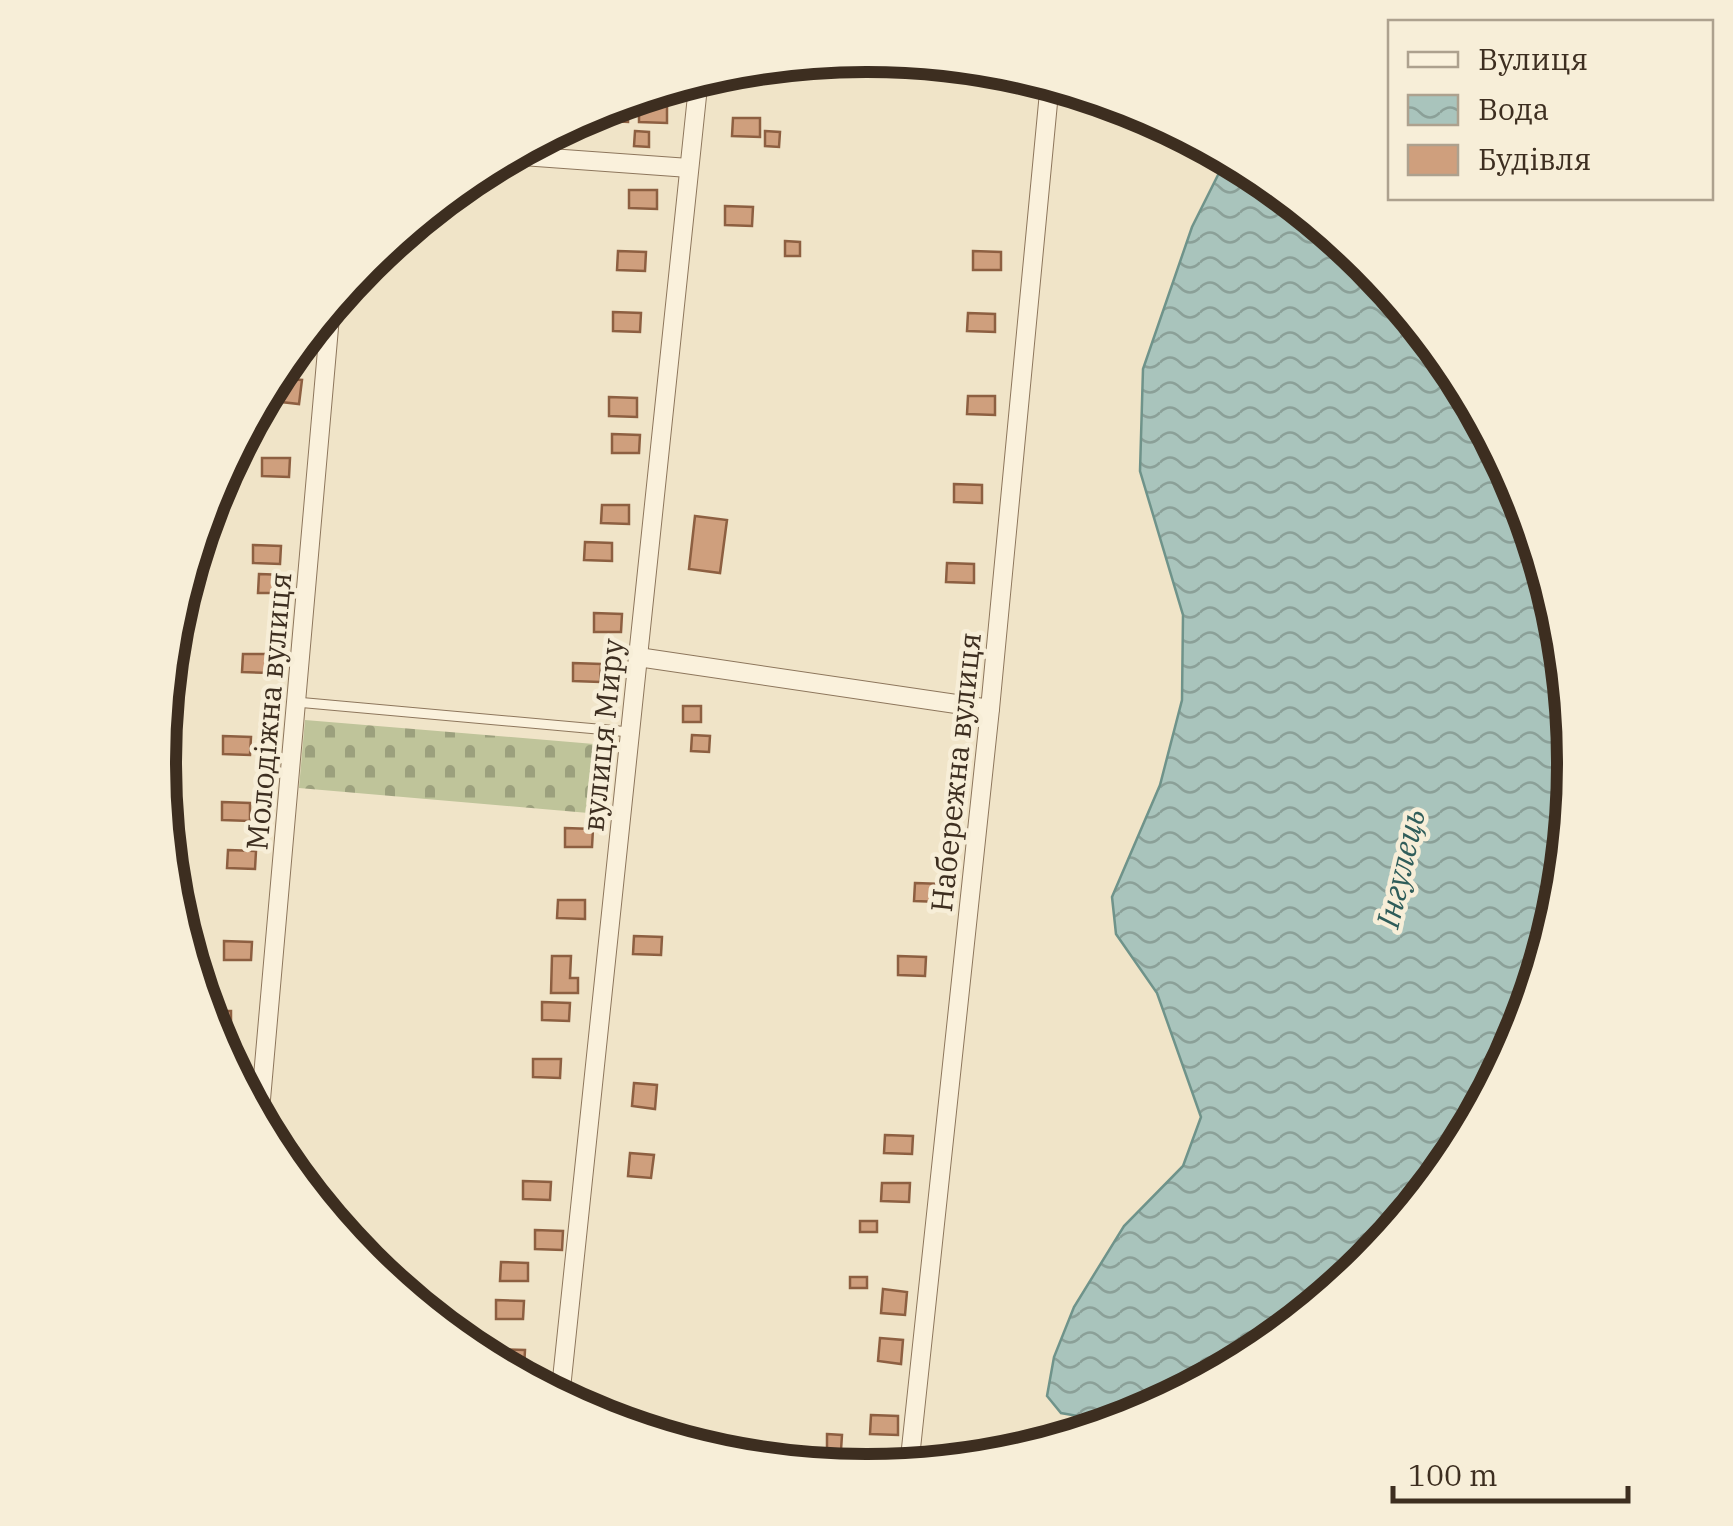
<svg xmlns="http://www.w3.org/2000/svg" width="1733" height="1526" viewBox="0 0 1733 1526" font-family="'IBM Plex Serif',serif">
  <defs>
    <pattern id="cemetery-stones" width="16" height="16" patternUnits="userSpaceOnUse" patternTransform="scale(2.5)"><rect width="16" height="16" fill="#bfc49a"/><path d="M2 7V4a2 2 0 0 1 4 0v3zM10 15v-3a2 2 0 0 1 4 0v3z" fill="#9ca07d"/></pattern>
    <pattern id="water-waves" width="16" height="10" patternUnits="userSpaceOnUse" patternTransform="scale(2.5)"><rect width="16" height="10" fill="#a9c4bc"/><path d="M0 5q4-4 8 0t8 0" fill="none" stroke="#8ba098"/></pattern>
  </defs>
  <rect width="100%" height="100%" fill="#f0e4c8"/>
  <path fill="url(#cemetery-stones)" d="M305,720L606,745L600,814L299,788Z"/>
  <path fill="url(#water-waves)" stroke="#6f938a" stroke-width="2.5" d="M1227,157L1260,175L1368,263L1455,370L1521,493L1561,625L1574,764L1561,902L1520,1034L1455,1157L1367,1264L1259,1352L1137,1417L1081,1434L1078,1416L1061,1413L1047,1396L1054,1357L1074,1307L1124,1226L1183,1166L1201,1117L1157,993L1116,934L1112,897L1160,785L1182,700L1183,615L1140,471L1143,369L1192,227Z"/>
  <g fill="#cf9f7d" stroke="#8d5f41" stroke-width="2.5">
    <path d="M639,104H667V123L639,122Z"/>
    <path d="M613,110L628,111V122L612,121Z"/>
    <path d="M733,118H760V137L732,136Z"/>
    <path d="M635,131L649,132V147L634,146Z"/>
    <path d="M765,131L780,132L779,147L765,146Z"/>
    <path d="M629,190H657V209L629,208Z"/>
    <path d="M725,206L753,207L752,226L725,225Z"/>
    <path d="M785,241L800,242V256H785Z"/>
    <path d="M618,251L646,252L645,271L617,270Z"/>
    <path d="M973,251L1001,252V270H973Z"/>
    <path d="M613,312L641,313L640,332L613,331Z"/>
    <path d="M968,313L995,314V332L967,331Z"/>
    <path d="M274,378L302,380L299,404L263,400Z"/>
    <path d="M968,396H995V415L967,414Z"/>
    <path d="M609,397L637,398V417L609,416Z"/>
    <path d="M612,434L640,435L639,453H612Z"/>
    <path d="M262,458H290L289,477L262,476Z"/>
    <path d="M954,484L982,485V503L954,502Z"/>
    <path d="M602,505H629V524L601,523Z"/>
    <path d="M695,516L727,520L720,573L689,569Z"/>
    <path d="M585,542L612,543V561L584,560Z"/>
    <path d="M253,545L281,546L280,564L253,563Z"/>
    <path d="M947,563L974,564V583L946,582Z"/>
    <path d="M259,574L286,575V593H258Z"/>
    <path d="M594,613L622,614L621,632H594Z"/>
    <path d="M243,654H270V673L242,672Z"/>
    <path d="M573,663L601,664L600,682L573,681Z"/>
    <rect x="683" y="706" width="18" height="16"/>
    <path d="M692,735L710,736L709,752L691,751Z"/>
    <path d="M223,736L251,737L250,755L223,754Z"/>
    <path d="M222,802L250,803V821L222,820Z"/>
    <path d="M565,828L593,829L592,847H565Z"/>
    <path d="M228,850L256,851L255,869L227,868Z"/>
    <path d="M915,883L943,884L942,902L914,901Z"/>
    <path d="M558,900H585V919L557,918Z"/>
    <path d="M634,936L662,937L661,955L633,954Z"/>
    <path d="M224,941L252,942L251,960H224Z"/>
    <path d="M552,956H571L570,978H578V993H551Z"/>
    <path d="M898,956L926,957L925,976L898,975Z"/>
    <path d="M542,1002L570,1003L569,1021L542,1020Z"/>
    <path d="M205,1011H231V1030H211Z"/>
    <path d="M533,1059H561L560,1078L533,1077Z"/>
    <path d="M634,1083L657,1085L655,1109L632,1106Z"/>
    <path d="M885,1135L913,1136L912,1154L884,1153Z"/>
    <path d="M630,1153L654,1155L651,1178L628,1176Z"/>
    <path d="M523,1181L551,1182L550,1200L523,1199Z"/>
    <path d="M882,1183H910L909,1202L881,1201Z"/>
    <rect x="860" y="1221" width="17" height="11"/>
    <path d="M535,1230L563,1231L562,1250L535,1249Z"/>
    <path d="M501,1262L528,1263V1281H500Z"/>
    <rect x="850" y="1277" width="17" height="11"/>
    <path d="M883,1289L907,1292L905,1315L881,1313Z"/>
    <path d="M496,1300L524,1301L523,1319H496Z"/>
    <path d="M880,1338L903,1340L901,1364L878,1361Z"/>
    <path d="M497,1349L525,1350L524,1368L497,1364Z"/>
    <path d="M871,1415L898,1416V1435L870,1434Z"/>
    <path d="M827,1434L842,1435L841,1450L827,1449Z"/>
    <path d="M874,1455H886V1469L874,1470Z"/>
  </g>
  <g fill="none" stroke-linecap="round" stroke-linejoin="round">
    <defs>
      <path id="service" d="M296,702L630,732"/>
      <g id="minor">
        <path d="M508,155L689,168"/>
        <path d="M638,657L990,709"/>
        <path d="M259,1122L331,305"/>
        <path d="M560,1398L699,77"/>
        <path d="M909,1467L990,709L1050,82"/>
      </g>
    </defs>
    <use href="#service" stroke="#8d765c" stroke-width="11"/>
    <use href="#minor" stroke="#8d765c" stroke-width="20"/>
    <use href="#service" stroke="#faf1dc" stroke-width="9"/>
    <use href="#minor" stroke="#faf1dc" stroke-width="18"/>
  </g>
  <g text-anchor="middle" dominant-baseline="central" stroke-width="9" stroke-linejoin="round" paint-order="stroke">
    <g font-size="30" fill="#3d2e20" stroke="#f7eed8">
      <text transform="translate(268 711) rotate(-85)">Молодіжна вулиця</text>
      <text transform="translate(602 735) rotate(-84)">вулиця Миру</text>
      <text transform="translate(955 772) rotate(-84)">Набережна вулиця</text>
    </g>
    <g font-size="32" font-style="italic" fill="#2f5d5a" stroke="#f7eed8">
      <text transform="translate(1400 868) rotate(-77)">Інгулець</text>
    </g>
  </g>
  <path d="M0 0H1733V1526H0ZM866 72H867A690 690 0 0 1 1557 762V764A690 690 0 0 1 867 1454H866A690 690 0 0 1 176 764V762A690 690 0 0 1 866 72Z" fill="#f7eed8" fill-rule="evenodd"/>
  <path fill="none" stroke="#3d2e20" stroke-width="12" d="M866 72H867A690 690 0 0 1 1557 762V764A690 690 0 0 1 867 1454H866A690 690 0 0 1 176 764V762A690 690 0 0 1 866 72Z"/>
  <rect x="1388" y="20" width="325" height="180" fill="#f7eed8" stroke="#ada18e" stroke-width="2.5"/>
  <rect x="1408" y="52" width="50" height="15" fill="#faf1dc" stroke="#ada18e" stroke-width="2.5"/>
  <text x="1478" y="70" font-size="30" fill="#3d2e20">Вулиця</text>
  <rect x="1408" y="95" width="50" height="30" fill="url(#water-waves)" stroke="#ada18e" stroke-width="2.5"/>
  <text x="1478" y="120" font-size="30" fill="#3d2e20">Вода</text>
  <rect x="1408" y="145" width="50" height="30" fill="#cf9f7d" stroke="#ada18e" stroke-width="2.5"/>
  <text x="1478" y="170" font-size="30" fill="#3d2e20">Будівля</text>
  <path d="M1393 1486v15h235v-15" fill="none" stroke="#3d2e20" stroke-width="5"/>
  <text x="1408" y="1486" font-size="30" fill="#3d2e20" stroke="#f7eed8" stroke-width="8" paint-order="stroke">100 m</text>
</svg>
